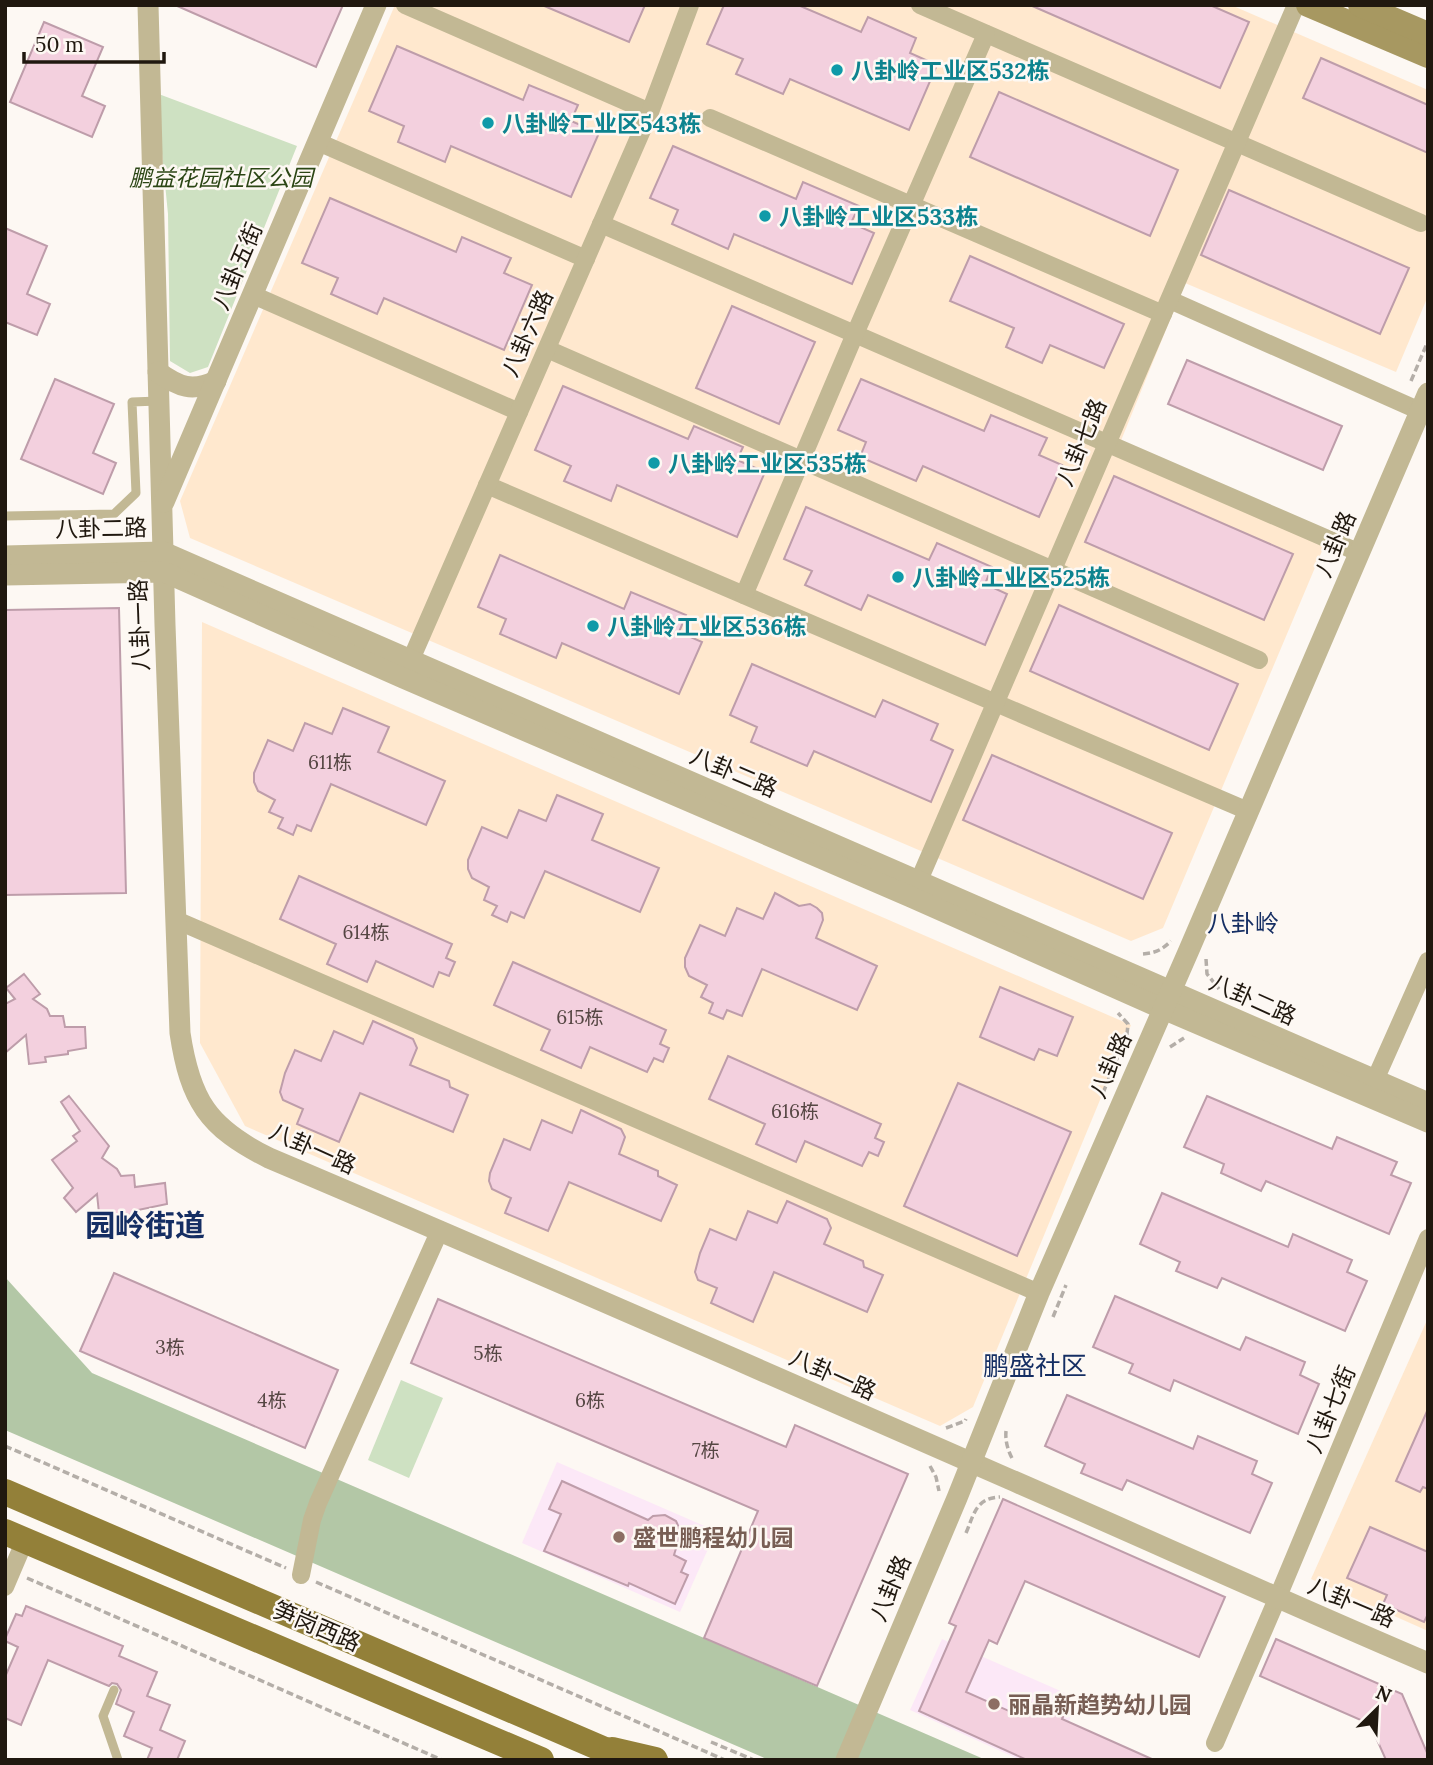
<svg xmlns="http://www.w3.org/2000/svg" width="1433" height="1765" viewBox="0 0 1433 1765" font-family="Lora,'Noto Sans SC',serif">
  <rect width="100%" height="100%" fill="#fdf8f3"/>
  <g fill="#ffe8ce">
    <path d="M395,5H1231L1428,90V296L1396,372L1185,283L1120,443L1330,532L1163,928L1131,941L190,538L180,501Z"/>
    <path d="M202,622L1131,1025L973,1407L940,1426L245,1126L200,1043Z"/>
    <path d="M1428,1318V1631L1311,1579Z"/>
  </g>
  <g fill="#fce8f7">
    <path d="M557,1462L716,1531L680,1612L522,1543Z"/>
    <path d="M942,1639L1079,1699L1051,1760H1020L910,1710Z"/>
  </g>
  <g fill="#cee1c2">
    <path d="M156,93L297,146L208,367L190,373L170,361L168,214Z"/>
    <path d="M401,1380L443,1398L409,1478L368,1460Z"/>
  </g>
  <path fill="#b3c7a6" d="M5,1277L92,1373L986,1760H769L5,1430Z"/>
  <g fill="#f3d0de" stroke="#be9daa" stroke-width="2">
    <path d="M175,5H343L316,67Z"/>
    <path d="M542,5H645L629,42Z"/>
    <path d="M724,5H798L861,32L868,17L916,38L910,53L937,65L909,130L790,79L783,94L736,74L743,59L707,44Z"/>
    <path d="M1030,5H1210L1249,22L1220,88Z"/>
    <path d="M44,22L103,47L82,96L105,106L92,137L10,102Z"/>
    <path d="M397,46L523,100L529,85L578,105L571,121L599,133L571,197L451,146L445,162L398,142L404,126L369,111Z"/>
    <path d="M1321,58L1428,105V153L1303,98Z"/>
    <path d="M999,92L1178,170L1150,236L970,157Z"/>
    <path d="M673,146L796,199L803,182L859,206L851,223L874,233L852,284L734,234L728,249L672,224L678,210L650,198Z"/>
    <path d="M1229,190L1409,268L1380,334L1201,255Z"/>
    <path d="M330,198L456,252L462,237L511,258L504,273L532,285L504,350L384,298L377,314L331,294L338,278L302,263Z"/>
    <path d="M5,228L47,246L27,294L50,304L37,335L5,322Z"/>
    <path d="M970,256L1124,324L1104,368L1050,345L1042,363L1006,347L1014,328L950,301Z"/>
    <path d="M732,306L815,342L779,424L696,388Z"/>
    <path d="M1187,360L1342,426L1323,470L1168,404Z"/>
    <path d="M55,379L114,404L93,453L116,463L103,494L21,459Z"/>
    <path d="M861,379L984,431L991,415L1047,438L1039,455L1062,465L1039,517L923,466L916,481L860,457L866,442L838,430Z"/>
    <path d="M563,386L688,439L694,426L743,447L737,460L765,472L737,537L617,485L611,501L564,481L571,466L535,450Z"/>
    <path d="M1114,476L1293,554L1264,620L1085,542Z"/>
    <path d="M806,507L929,560L937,543L992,567L985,584L1007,594L985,645L868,595L861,610L805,585L812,571L784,559Z"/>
    <path d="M500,555L624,609L631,592L686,615L679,632L702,642L679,694L562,643L556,658L500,634L506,619L478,607Z"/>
    <path d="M1059,605L1238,684L1209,750L1030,671Z"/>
    <path d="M119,608L126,893L5,895V610Z"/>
    <path d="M752,664L875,717L883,700L938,724L931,740L953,750L931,802L814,751L807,766L751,742L757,727L730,715Z"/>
    <path d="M343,708L389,727L378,752L445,781L426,825L331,784L311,831L297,825L293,835L278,828L283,818L269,812L275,800L258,791L254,782V773L268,740L293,751L305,723L332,734Z"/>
    <path d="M992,755L1172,833L1143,899L963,820Z"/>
    <path d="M557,795L603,814L592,840L659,868L640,912L545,871L524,918L511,912L507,922L492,915L497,906L484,900L489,887L472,878L468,869V860L482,827L507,838L519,810L546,821Z"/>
    <path d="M299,876L452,944L446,958L455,962L449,976L439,972L433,987L376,961L367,982L327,964L336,944L280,919Z"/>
    <path d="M775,893L799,906L810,904L817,908L822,913L823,920L816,938L877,966L857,1010L762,969L742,1016L727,1010L723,1019L709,1013L713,1003L701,997L707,985L689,976L685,967V958L700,925L725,936L737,908L763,919Z"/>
    <path d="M513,962L666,1030L660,1044L669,1048L663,1062L654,1058L647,1072L590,1047L581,1068L541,1050L550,1030L494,1005Z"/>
    <path d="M24,974L40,994L33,999L47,1009L50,1016H63L65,1027H85L86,1048L68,1051V1054L45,1057L46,1062L29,1064L26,1035L5,1053V1004L15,999L6,988Z"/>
    <path d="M1000,987L1073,1017L1057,1056L1039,1049L1034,1060L980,1037Z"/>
    <path d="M373,1021L413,1039L417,1048L410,1065L449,1081L450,1087L468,1095L453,1132L360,1093L339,1142L297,1124L303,1109L283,1100L280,1092L285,1073L295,1050L321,1061L334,1031L363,1044Z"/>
    <path d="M728,1056L881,1124L875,1138L884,1142L878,1156L869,1152L862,1166L805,1141L796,1162L756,1144L765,1124L709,1099Z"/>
    <path d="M958,1083L1071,1132L1017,1256L904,1206Z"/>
    <path d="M69,1096L109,1146L102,1158L117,1169L121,1176L134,1175L135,1187L165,1183L167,1204L138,1210L139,1214L116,1216L117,1221L100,1223L97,1194L76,1212L64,1198L73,1188L52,1160L77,1141L73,1136L80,1131L61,1102Z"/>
    <path d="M1207,1096L1332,1149L1337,1137L1397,1162L1391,1175L1411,1183L1389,1234L1266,1181L1261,1191L1221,1173L1224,1164L1184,1147Z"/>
    <path d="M581,1110L621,1129L625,1137L619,1154L658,1171V1176L677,1185L661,1221L569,1182L548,1231L505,1213L511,1198L492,1189L489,1181L490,1173L504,1139L530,1150L542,1120L572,1133Z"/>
    <path d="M1162,1193L1288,1247L1293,1234L1352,1260L1347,1272L1367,1281L1345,1331L1222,1278L1217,1288L1176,1271L1180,1262L1140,1244Z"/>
    <path d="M787,1201L827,1219L831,1228L824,1244L863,1261L864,1267L883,1275L867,1312L774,1272L753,1322L711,1303L717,1288L698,1280L695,1272L700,1253L710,1229L736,1240L748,1211L777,1223Z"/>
    <path d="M114,1273L338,1370L305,1448L80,1351Z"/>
    <path d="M1115,1296L1240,1350L1246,1337L1305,1362L1300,1375L1319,1384L1298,1434L1174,1380L1170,1391L1129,1373L1133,1364L1093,1347Z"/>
    <path d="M438,1299L786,1447L795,1425L908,1474L817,1686L704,1638L758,1511L411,1363Z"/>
    <path d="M1067,1395L1193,1449L1198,1436L1257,1461L1252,1474L1272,1483L1250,1533L1127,1480L1122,1490L1081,1473L1085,1464L1045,1446Z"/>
    <path d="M1428,1409V1489L1423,1487L1420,1492L1396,1481Z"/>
    <path d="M562,1481L648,1520L653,1516L665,1515L676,1521L681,1532L674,1555L686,1561L681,1572L688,1575L675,1604L629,1583L628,1586L544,1551L561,1514L549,1509Z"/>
    <path d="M1003,1499L1225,1597L1199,1657L1025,1581L997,1644L989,1640L966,1692L1018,1715L1025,1700L1063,1717L1062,1719L1154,1760H1027L919,1711L956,1626L949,1623Z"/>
    <path d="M1370,1527L1428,1552V1614L1424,1622L1383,1604L1387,1595L1347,1578Z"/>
    <path d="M26,1606L123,1646L119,1656L157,1672L147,1696L170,1705L160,1730L185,1741L177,1760H147L152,1748L124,1736L134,1712L116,1704L121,1690L117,1684L112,1683L109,1686L48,1660L21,1725L5,1718V1677L18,1647L5,1641V1639L16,1614L22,1616Z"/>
    <path d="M1276,1639L1402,1694L1428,1755V1760H1386L1370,1724L1260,1676Z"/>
  </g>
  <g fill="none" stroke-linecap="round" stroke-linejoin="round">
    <g stroke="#b4aea8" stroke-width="3.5" stroke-dasharray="7 3.5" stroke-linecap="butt">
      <path d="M1411,381L1428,341"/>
      <path d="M1143,954C1155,953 1162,950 1171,941"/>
      <path d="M1206,959L1207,974L1219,989"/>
      <path d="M1170,1047L1184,1038"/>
      <path d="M1103,1093L1127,1034L1128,1024L1118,1013"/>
      <path d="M1053,1317L1066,1285"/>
      <path d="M946,1428L965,1421L966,1419"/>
      <path d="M1006,1431C1005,1441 1008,1451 1013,1460"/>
      <path d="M5,1446L286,1568"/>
      <path d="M930,1466L936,1477L939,1491"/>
      <path d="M966,1533C974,1514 976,1498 1000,1497"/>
      <path d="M27,1578L442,1760"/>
      <path d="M316,1582L725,1760"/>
      <path d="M711,1742L754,1760"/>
    </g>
    <g stroke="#c2b894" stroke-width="9">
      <path d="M5,516L114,514L136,493L132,402L158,401"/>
      <path d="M114,1690L103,1716L118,1760"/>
    </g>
    <g stroke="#c2b894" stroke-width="18">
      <path d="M405,5L650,112"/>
      <path d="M920,5L1421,223"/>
      <path d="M710,118L1163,314"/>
      <path d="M318,142L586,259"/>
      <path d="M601,224L1360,553"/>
      <path d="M253,295L519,412"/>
      <path d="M1170,300L1420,411"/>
      <path d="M547,349L1259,660"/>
      <path d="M487,485L1248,811"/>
      <path d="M744,595L855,334L986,34"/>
      <path d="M406,671L650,112L690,5"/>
      <path d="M914,892L1296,5"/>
      <path d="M176,920L1039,1293"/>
      <path d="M1375,1080L1428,961"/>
      <path d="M301,1575L312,1520L318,1503L440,1230"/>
      <path d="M5,1587L25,1540"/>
      <path d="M1215,1743L1277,1599L1428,1238"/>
    </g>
    <g stroke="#c2b894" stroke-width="21">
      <path d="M148,5L165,625L180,1033C190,1100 208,1128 269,1158C517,1263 763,1371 1009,1479C1149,1540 1287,1603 1428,1663"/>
      <path d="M158,372C179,387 192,392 216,381"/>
      <path d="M164,502L376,5"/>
      <path d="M5,556L163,552L1428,1103"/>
      <path d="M5,575L164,572L403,678L911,897L1163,1009L1428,1122"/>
      <path d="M846,1760L957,1498L1039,1293L1189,950L1428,393"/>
    </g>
    <g stroke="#a79861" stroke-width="24">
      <path d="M1308,5L1428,56"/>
      <path d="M1360,5L1428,34"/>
    </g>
    <g stroke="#938039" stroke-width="26">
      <path d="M5,1492L628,1760"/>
      <path d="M5,1532L541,1760"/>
      <path d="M612,1750L655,1760"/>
    </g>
  </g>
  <g fill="#0f9aa8" stroke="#fdf8f3" stroke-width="2.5">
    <circle cx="837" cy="70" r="7"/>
    <circle cx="488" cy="123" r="7"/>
    <circle cx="765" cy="216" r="7"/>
    <circle cx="654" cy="463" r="7"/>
    <circle cx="898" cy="577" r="7"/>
    <circle cx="593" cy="626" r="7"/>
  </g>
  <g fill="#8d6e63" stroke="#fdf8f3" stroke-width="2.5">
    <circle cx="619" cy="1537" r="7"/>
    <circle cx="994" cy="1704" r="7"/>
  </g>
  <g text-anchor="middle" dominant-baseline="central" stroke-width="5" stroke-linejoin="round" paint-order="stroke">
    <g font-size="19" fill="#554643">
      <text x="330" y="762">611栋</text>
      <text x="366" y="932">614栋</text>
      <text x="580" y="1017">615栋</text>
      <text x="795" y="1111">616栋</text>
      <text x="170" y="1347">3栋</text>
      <text x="488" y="1353">5栋</text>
      <text x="272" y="1400">4栋</text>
      <text x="590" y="1400">6栋</text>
      <text x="706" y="1450">7栋</text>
    </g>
    <g font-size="23" font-weight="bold" fill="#0d838f" stroke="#fdf8f3" text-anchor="start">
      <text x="851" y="70">八卦岭工业区532栋</text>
      <text x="502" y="123">八卦岭工业区543栋</text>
      <text x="779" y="216">八卦岭工业区533栋</text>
      <text x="668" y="463">八卦岭工业区535栋</text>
      <text x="912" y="577">八卦岭工业区525栋</text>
      <text x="607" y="626">八卦岭工业区536栋</text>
    </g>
    <g font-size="23" font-style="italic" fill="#2b4615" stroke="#fdf8f3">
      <text x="221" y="177">鹏益花园社区公园</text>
    </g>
    <g font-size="23" fill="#20180f" stroke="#fdf8f3">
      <text transform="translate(237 266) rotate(-67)">八卦五街</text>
      <text transform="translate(527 333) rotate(-66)">八卦六路</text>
      <text transform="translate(1081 442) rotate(-67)">八卦七路</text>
      <text transform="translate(101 528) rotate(-1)">八卦二路</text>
      <text transform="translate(1335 544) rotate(-67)">八卦路</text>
      <text transform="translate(139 625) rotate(-92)">八卦一路</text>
      <text transform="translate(734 772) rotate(23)">八卦二路</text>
      <text transform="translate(1253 999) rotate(24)">八卦二路</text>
      <text transform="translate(1110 1065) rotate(-66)">八卦路</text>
      <text transform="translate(313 1148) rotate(24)">八卦一路</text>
      <text transform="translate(833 1374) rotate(24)">八卦一路</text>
      <text transform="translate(1330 1409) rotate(-67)">八卦七街</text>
      <text transform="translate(890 1588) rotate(-67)">八卦路</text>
      <text transform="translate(1352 1602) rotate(23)">八卦一路</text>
      <text transform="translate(317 1626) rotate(23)">笋岗西路</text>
    </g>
    <g font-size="23" font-weight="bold" fill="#785e54" stroke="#fdf8f3" text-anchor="start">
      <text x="633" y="1537">盛世鹏程幼儿园</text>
      <text x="1008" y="1704">丽晶新趋势幼儿园</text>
    </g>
    <g font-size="24" fill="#152e63" stroke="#fdf8f3">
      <text x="1243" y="923">八卦岭</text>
    </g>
    <g font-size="26" fill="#152e63" stroke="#fdf8f3">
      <text x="1035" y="1365">鹏盛社区</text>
    </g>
    <g font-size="30" font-weight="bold" fill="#152e63" stroke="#fdf8f3">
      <text x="145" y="1225">园岭街道</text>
    </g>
  </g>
  <rect width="1433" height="1765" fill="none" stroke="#20180f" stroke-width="14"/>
  <g transform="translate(1377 1709) rotate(24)" stroke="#fdf8f3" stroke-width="5" paint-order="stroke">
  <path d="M0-5L12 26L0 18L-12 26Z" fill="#20180f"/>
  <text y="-10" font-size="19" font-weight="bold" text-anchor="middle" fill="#20180f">N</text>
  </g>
  <path d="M24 52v10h140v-10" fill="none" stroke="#20180f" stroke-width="3.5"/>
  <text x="35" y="52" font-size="21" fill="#20180f" stroke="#fdf8f3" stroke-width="5" paint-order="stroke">50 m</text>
</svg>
